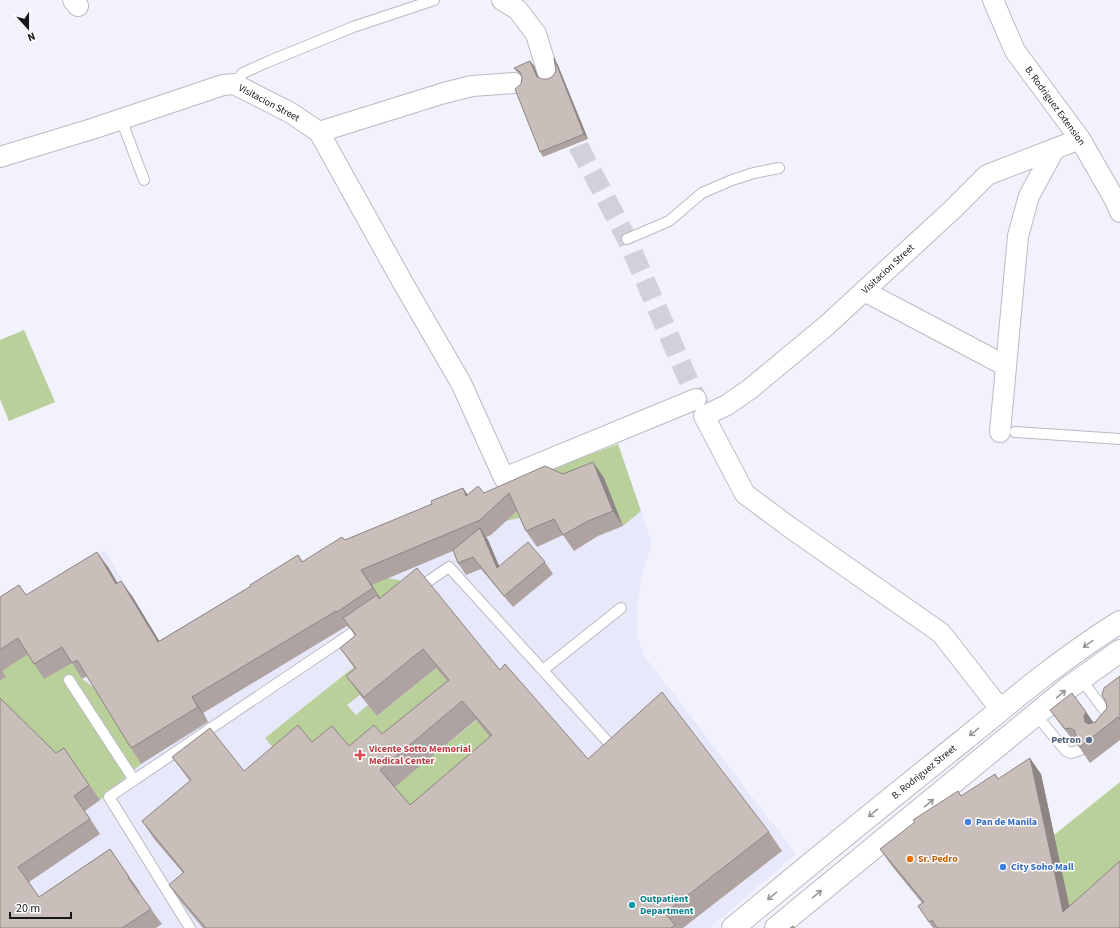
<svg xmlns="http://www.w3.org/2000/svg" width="1120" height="928" viewBox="0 0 1120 928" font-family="'Source Sans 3',sans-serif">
  <rect width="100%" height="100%" fill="#f2f2fd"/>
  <path fill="#e8e8fb" d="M618,444L652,543L642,575L638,605L637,631L643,654L796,854L710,928H0V609L26,599L105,550L168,656L354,552Z"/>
  <g fill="#bad09a">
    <path d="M24,330L55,402L9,421L0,399V340Z"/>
    <path d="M618,444L641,511L623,526L604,478L574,490L555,481L516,499L524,517L506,521L489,501L477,512L473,503L442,516L443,519L376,547L389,578L430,587L361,643L349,625L383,604L368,579L381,570L371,554L359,561L354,553L497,489Z"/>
    <path d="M7,650L73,663L82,679L96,689L141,764L100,800L74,763L0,801V666Z"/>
    <path d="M354,667L370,687L347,705L356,715L368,705L377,716L436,668L462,699L395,753L287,765L265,738Z"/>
    <path d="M488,711L503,729L424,824L381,791L408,776Z"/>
    <path d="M1120,782V886L1074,927L1054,835Z"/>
  </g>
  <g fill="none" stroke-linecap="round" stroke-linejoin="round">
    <path stroke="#d1d1db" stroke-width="20" stroke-dasharray="20 10" stroke-linecap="butt" d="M567,118L579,147L627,239L703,414"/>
    <defs>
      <g id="service">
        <path d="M234,84L243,73L265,63L353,27L434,0"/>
        <path d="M121,119L144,180"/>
        <path d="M627,239L669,221L702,193L732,180L754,173L779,168"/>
        <path d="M1015,432L1120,439"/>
        <path d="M417,589L449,567L617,752"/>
        <path d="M543,670L621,608"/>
        <path d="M1081,679L1111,719L1112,722"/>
        <path d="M69,680L134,780L109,797L190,928"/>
        <path d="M1036,715L1066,751L1071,753L1080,750"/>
        <path d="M134,780L364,625"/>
      </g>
      <g id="minor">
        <path d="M73,0L78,6"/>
        <path d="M502,0L518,10L536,34L548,73"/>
        <path d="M993,0L1015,51L1080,139L1115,200L1120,212"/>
        <path d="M319,132L444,93L472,86L514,83"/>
        <path d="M0,157L95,128L223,85L234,84L291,113L319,132L403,283L461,383L504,478L696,399"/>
        <path d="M864,291L1006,366"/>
        <path d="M1000,432L1018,236L1029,196L1054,150"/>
        <path d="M1001,710L941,633L788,526L745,494L704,416L727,405L750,389L826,326L952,210L987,175L1080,139"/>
      </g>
      <g id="secondary">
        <path d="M733,928C810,864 887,801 965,739C1015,698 1065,656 1120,622"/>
        <path d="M776,928L1068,688L1120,651"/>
      </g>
    </defs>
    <use href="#service" stroke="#babac4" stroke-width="12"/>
    <use href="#minor" stroke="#babac4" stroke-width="22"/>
    <use href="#secondary" stroke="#babac4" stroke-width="24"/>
    <use href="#service" stroke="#fff" stroke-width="10"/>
    <use href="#minor" stroke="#fff" stroke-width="20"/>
    <use href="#secondary" stroke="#fff" stroke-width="22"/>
  </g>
  <g fill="#aea3a1" fill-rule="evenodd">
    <path d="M530,61L534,66L538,78L542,79H548L553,76L556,71L557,63L588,139L543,157L540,152L521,84L522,78L521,75L517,72L514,68Z"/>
    <path d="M593,462L604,478L623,526L598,536L574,551L563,535L537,547L526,531L517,511L491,535L486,537L488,540L499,566L545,562L553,574L513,607L481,569L466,575L458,563L453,551L372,585L380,598L500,670L588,759L769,832L782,851L683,928H203L183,904L169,885L183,873L155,840L142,821L190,781L172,757L244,771L312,742L349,746L382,734L447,681L436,668L377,716L360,695L346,676L355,669L340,648L355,636L349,627H348L347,626L203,713L208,722L141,764L131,748L87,676L82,679L72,663L44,679L34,664L28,654L2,671L6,677L0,680V597L19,585L26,595L108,567L117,583L132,596L159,641L251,586L298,555L303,562L345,540L432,504L463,488L468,495L484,493L563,474ZM476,720L490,737L410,805L395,787Z"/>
    <path d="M1120,676V740L1090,763L1077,744H1076L1061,725L1050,710L1086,712L1094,723H1095L1107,708Z"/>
    <path d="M0,698L56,753L64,748L100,800L85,811L100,834L29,882L39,897L110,849L140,892L139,893L162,924L156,928H0Z"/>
    <path d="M1041,774L1069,906L1120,928H933L918,906L922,903L891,865L880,849L962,796L999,779Z"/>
  </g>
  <g fill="#8d8583">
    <path d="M554,58L557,63L588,139L584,134Z"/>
    <path d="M530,61L534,66L540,81L537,77Z"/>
    <path d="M593,462L604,478L623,526L613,511Z"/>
    <path d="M463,488L473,503L466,496Z"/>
    <path d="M480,528L488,540L505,580L497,568Z"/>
    <path d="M97,552L108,567L127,599L116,584Z"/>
    <path d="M361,570L372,585L383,603Z"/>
    <path d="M121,581L132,596L169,657L158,642Z"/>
    <path d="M192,697L203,713L208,722L198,707Z"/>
    <path d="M1086,712L1097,728L1085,722L1084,716Z"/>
    <path d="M1030,758L1041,774L1074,927L1063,912Z"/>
  </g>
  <g fill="#cabebb" stroke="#8d8583" fill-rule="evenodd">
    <path d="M554,58L584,134L540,152L515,89L521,84L522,78L520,72L514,68L530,61L537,77L542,79H548L553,76L556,71Z"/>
    <path d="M593,462L613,511L588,521L563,535L554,519L526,531L509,493L480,520L361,570L373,588L337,612L336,611L192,697L198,707L131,748L77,660L72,663L62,647L34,664L18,638L0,650V597L19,585L26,595L97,552L116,584L121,581L158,642L251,586L250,585L298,555L302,562L342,537L345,540L432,504L431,501L463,488L466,496L478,486L484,493L545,466L563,474Z"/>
    <path d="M480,528L497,568L528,542L545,562L504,596L473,557L458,563L453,550Z"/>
    <path d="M417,568L500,670L505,664L588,759L662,692L769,832L665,913L675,925L671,928H206L169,885L184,872L142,821L191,780L172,757L210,728L244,771L298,725L312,742L332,726L349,746L374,725L382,734L449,680L423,649L364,697L346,676L356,668L340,648L356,635L343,618L377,595L379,599ZM462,701L492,735L410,805L380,770Z"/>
    <path d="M1120,676V720L1118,717L1080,747L1073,739L1076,735L1074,730L1070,728L1065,729L1050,710L1072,693L1086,712L1084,716L1085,722L1089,724L1094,722L1095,723L1096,721L1107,708L1106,702L1102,695L1104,688Z"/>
    <path d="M0,698L56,753L64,748L89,785L74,796L90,819L18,867L39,897L110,849L129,877L128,878L151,909L122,928H0Z"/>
    <path d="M1030,758L1063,912L1120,861V928H937L932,920L929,922L918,906L924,902L880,849L915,822L913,820L958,791L961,796L995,774L998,779Z"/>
    <path d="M793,926L795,928H790Z"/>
  </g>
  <defs><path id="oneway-shaft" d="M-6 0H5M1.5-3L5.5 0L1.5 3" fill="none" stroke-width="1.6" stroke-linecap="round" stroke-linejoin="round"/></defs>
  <g stroke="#979798">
    <use href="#oneway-shaft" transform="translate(1088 644) rotate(144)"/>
    <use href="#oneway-shaft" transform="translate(1061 694) rotate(-40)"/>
    <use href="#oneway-shaft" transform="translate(974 732) rotate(141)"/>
    <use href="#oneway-shaft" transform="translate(929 803) rotate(-40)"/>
    <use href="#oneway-shaft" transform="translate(873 813) rotate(141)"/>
    <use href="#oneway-shaft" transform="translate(817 894) rotate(-39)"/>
    <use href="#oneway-shaft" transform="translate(772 896) rotate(141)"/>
  </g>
  <circle fill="#5c6f8a" stroke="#fff" stroke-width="1.5" cx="1089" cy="740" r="4"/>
  <path fill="#e0444e" stroke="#fff" stroke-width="1.5" d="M358 749h4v4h4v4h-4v4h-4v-4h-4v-4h4z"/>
  <g fill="#3f7fe0" stroke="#fff" stroke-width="1.5">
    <circle cx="968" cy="822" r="4"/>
    <circle cx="1003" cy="867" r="4"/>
  </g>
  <circle fill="#e8710a" stroke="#fff" stroke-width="1.5" cx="910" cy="859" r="4"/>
  <circle fill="#0f9aa8" stroke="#fff" stroke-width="1.5" cx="632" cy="905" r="4"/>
  <g text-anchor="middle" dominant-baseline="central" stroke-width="3" stroke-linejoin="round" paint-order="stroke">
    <g font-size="10" fill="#18181b" stroke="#fff">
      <text transform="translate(269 103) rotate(28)">Visitacion Street</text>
      <text transform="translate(1055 106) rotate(54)">B. Rodriguez Extension</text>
      <text transform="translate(888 269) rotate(-43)">Visitacion Street</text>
      <text transform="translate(924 772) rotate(-39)">B. Rodriguez Street</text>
    </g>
    <g font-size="10" font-weight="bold" fill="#4e5e75" stroke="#fff" text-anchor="end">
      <text x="1081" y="740">Petron</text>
    </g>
    <g font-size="10" font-weight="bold" fill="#be3a42" stroke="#fff" text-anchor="start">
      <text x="369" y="749">Vicente Sotto Memorial<tspan x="369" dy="12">Medical Center</tspan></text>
    </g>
    <g font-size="10" font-weight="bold" fill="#366cbe" stroke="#fff" text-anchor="start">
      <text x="976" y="822">Pan de Manila</text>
      <text x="1011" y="867">City Soho Mall</text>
    </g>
    <g font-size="10" font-weight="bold" fill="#c56008" stroke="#fff" text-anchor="start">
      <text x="918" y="859">Sr. Pedro</text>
    </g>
    <g font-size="10" font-weight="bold" fill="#0d838f" stroke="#fff" text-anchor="start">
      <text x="640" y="899">Outpatient<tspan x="640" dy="12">Department</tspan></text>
    </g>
  </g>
  <g transform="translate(28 28) rotate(159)" stroke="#ffffff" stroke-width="3" paint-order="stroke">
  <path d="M0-3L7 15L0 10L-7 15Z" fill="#18181b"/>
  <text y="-6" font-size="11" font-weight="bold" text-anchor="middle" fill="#18181b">N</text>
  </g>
  <path d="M10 912v6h61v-6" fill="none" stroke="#18181b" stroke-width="2"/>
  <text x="16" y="912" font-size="12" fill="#18181b" stroke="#ffffff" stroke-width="3" paint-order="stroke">20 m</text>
</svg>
